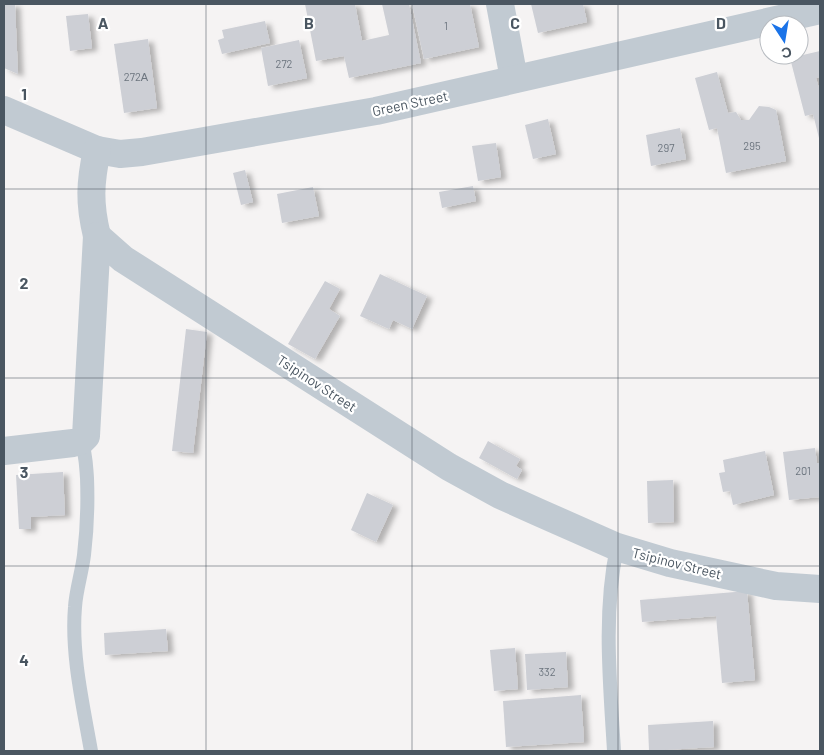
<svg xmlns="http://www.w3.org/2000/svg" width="824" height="755" viewBox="0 0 824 755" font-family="Barlow,sans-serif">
  <defs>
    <filter id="shadow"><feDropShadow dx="5.5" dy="3" stdDeviation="2.5" flood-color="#0004"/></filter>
  </defs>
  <rect width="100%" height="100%" fill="#f5f3f3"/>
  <g fill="#cdcfd5" filter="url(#shadow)">
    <path d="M4,4H15L18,74L4,68Z"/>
    <path d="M305,4H355L362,41L389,35L382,4H409L421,63L349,78L344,56L316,61Z"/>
    <path d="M412,4H470L479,47L424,59Z"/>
    <path d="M531,4H583L587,22L538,33Z"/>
    <path d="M88,14L92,48L70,51L66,16Z"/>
    <path d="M265,21L270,43L222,54L218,40L224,38L222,30Z"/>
    <path d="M148,39L157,108L124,113L114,44Z"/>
    <path d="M299,40L307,78L268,86L261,48Z"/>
    <path d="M820,51V77L816,78L820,92V142L813,114L805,116L790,58Z"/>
    <path d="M717,72L728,113L736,112L741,120H749L759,106L769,107L776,110L786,161L726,173L717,128L709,130L695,78Z"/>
    <path d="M548,119L556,154L533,159L525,125Z"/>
    <path d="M680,128L686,159L651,166L646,135Z"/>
    <path d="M496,143L501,177L478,181L472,146Z"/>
    <path d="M245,170L253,202L241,205L233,173Z"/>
    <path d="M473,186L476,201L442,208L439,192Z"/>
    <path d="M313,187L319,216L282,223L277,194Z"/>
    <path d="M380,274L427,296L412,329L393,320L389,329L360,316Z"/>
    <path d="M325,281L340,289L329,309L340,316L315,359L288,344Z"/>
    <path d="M186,329L207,332L193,453L172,451Z"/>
    <path d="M488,441L520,459L516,466L522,470L517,479L479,458Z"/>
    <path d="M815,448L817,463H820V497L789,500L783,452Z"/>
    <path d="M765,451L774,495L733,505L730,491L723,492L719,473L725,472L723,460Z"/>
    <path d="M63,472L65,515L31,517V529H19L16,475Z"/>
    <path d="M673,480L674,522L648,523L647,481Z"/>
    <path d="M367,493L393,505L376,542L351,530Z"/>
    <path d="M747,591L755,680L722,683L716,616L642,622L640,600Z"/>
    <path d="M166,629L168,651L105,655L104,633Z"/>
    <path d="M515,648L518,689L494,691L490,650Z"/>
    <path d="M566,652L568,687L527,690L525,654Z"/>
    <path d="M581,695L584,742L506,747L503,701Z"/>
    <path d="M713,721L714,747L649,751L648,725Z"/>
  </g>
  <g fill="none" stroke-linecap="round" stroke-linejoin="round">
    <g stroke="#c1cad2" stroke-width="14">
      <path d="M81,441C86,453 86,465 87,478C88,504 87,530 84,555C82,572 76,590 75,607C71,654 83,705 91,751"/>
      <path d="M614,751C610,683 603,613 617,547"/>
    </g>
    <g stroke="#c1cad2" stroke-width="28">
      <path d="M500,4L514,79"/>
      <path d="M4,110L97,150L120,154L142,152L376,111L820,10"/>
      <path d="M97,150C90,183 89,203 97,236"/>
      <path d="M4,451L73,443L81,441L86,436L97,236L123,259L449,467L500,495L540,513L617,547L670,563L776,586L820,589"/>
    </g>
  </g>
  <path fill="none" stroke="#4a5661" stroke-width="1" stroke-opacity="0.55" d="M206,4V751M412,4V751M618,4V751M4,189H820M4,378H820M4,566H820"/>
  <g text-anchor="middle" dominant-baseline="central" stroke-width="4.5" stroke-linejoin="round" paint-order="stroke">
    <g font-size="11" fill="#6b747e">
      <text x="446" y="25">1</text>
      <text x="284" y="63">272</text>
      <text x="136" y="76">272А</text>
      <text x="752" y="145">295</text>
      <text x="666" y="147">297</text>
      <text x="803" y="470">201</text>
      <text x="547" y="671">332</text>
    </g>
    <g font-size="14" fill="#4a5661" stroke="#fff">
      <text transform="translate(410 103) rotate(-12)">Green Street</text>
      <text transform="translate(317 383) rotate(33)">Tsipinov Street</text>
      <text transform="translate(677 563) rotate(14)">Tsipinov Street</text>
    </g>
  </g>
  <g font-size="16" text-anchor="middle" font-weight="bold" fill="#4a5661" stroke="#fff" stroke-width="4.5" stroke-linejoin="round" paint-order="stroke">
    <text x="103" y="29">A</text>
    <text x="309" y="29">B</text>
    <text x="515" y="29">C</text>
    <text x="721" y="29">D</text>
    <text x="24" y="100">1</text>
    <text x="24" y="289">2</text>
    <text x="24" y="478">3</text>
    <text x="24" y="666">4</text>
  </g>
  <rect width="824" height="755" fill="none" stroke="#4a5661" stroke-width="10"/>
  <g transform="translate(784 40) rotate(168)"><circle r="24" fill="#ffffff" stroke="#b7bbc0"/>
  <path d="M0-4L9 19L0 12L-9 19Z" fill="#1a73e8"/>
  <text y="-8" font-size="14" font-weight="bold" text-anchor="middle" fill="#4a5661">С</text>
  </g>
</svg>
